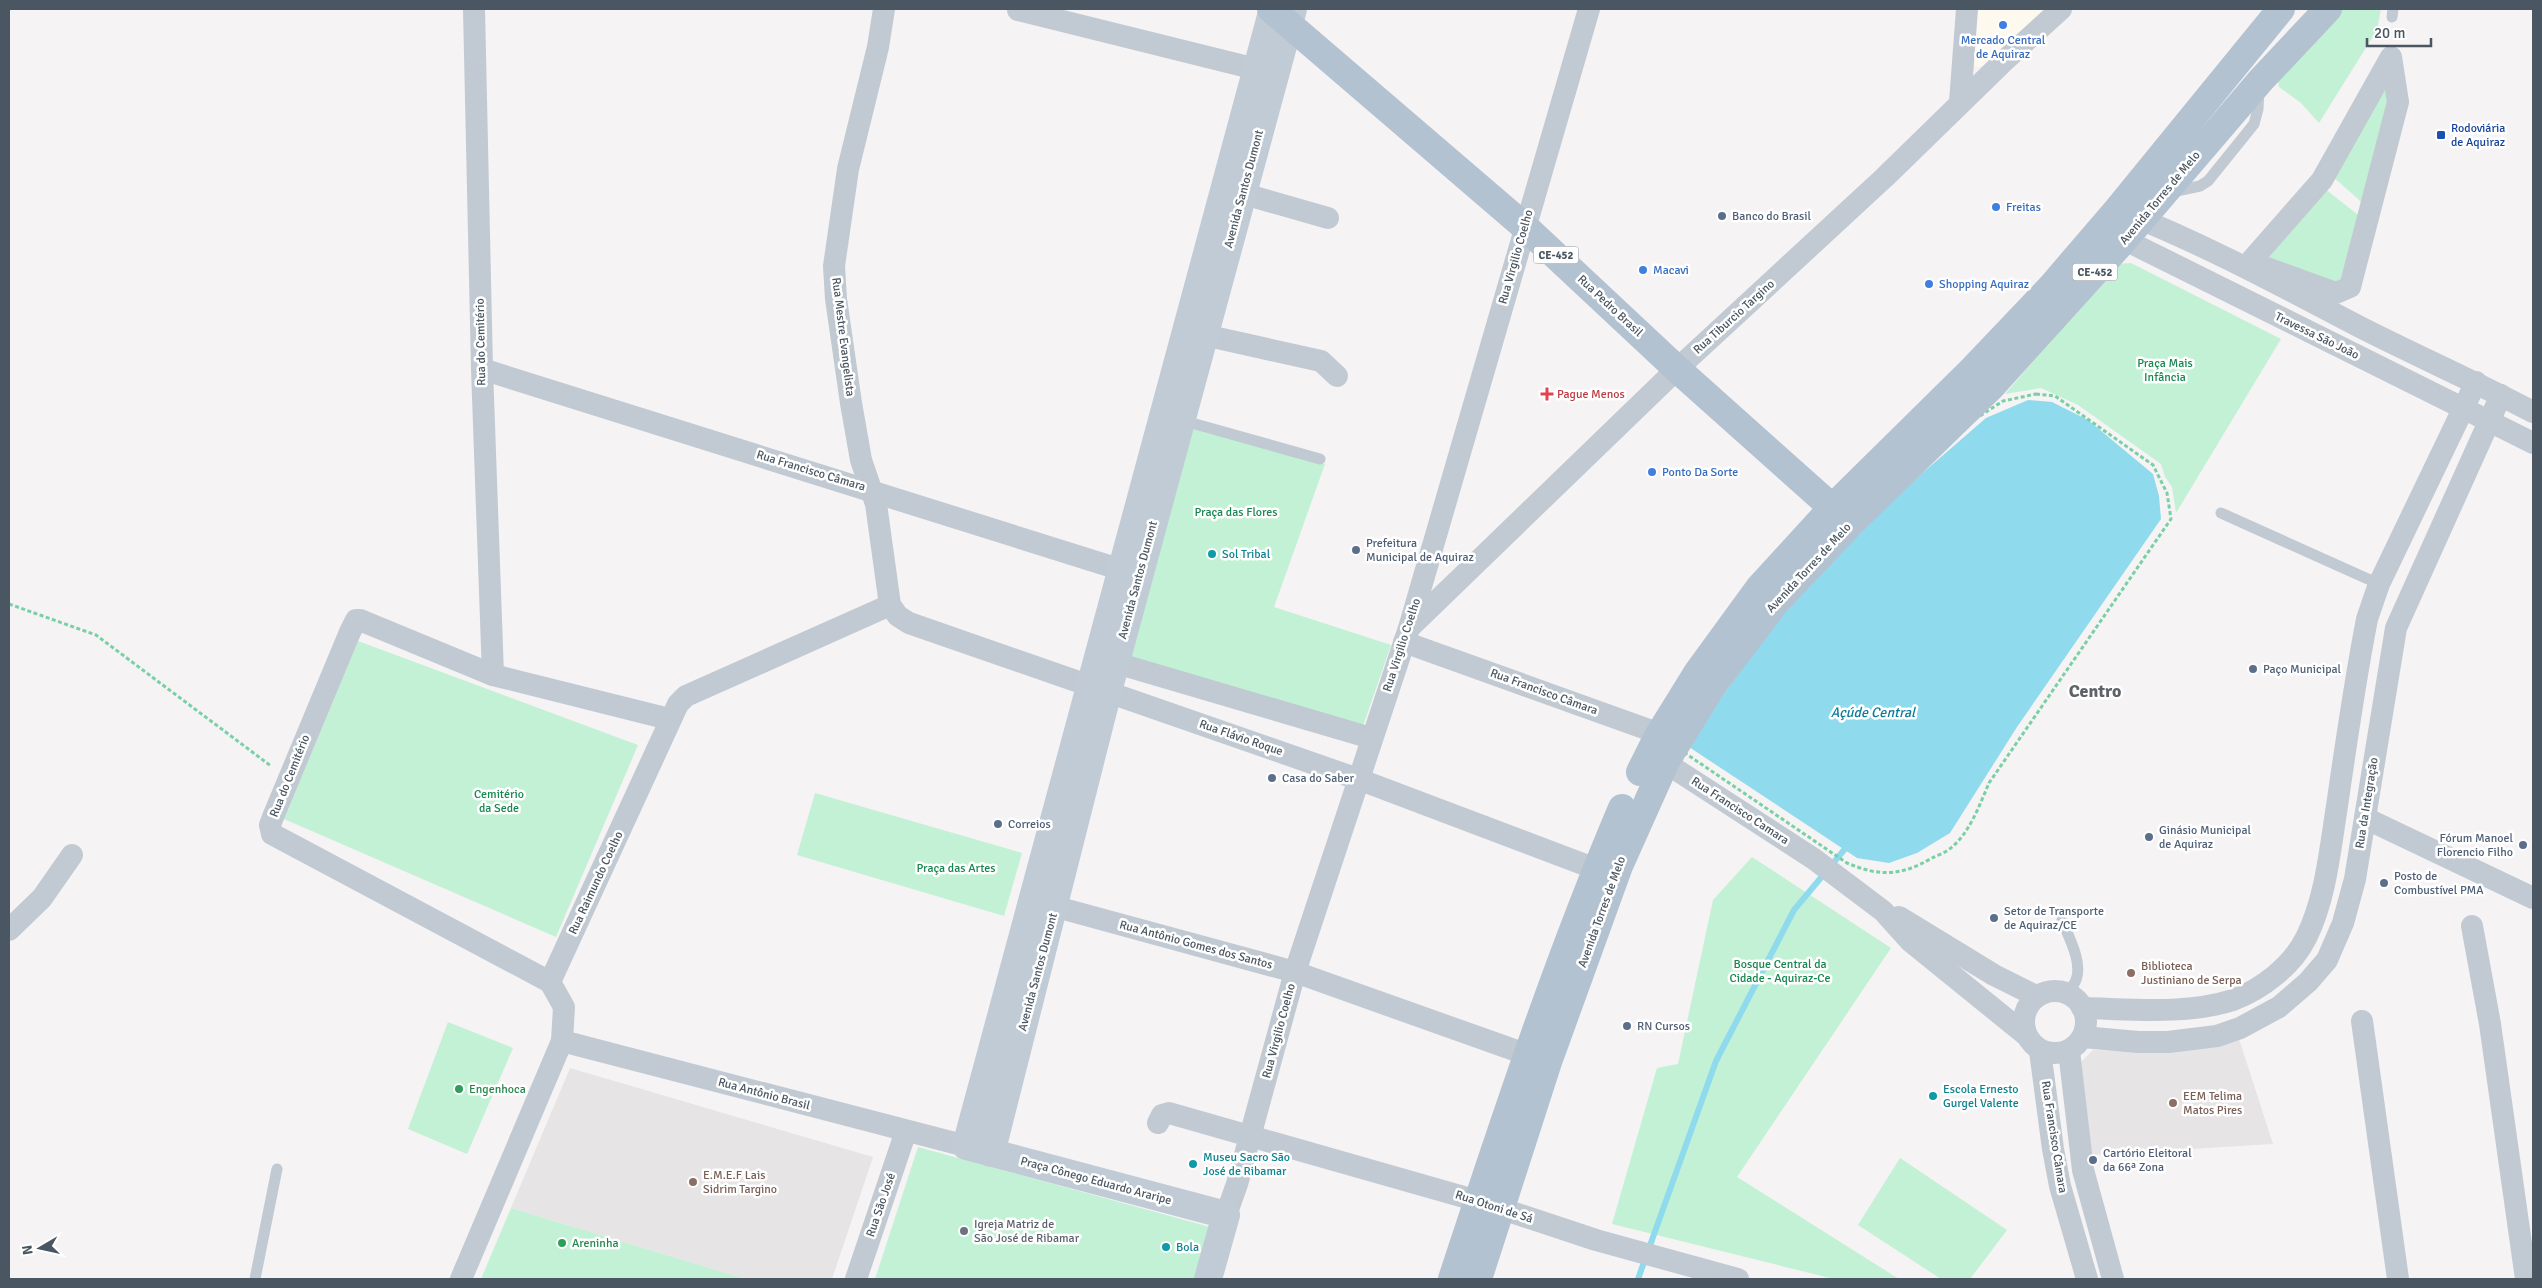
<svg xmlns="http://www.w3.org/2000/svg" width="2542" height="1288" viewBox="0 0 2542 1288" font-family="Signika,sans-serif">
  <rect width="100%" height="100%" fill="#f5f3f3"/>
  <path fill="#fdf9ef" d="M1971,9H2053L1990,64L1978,67L1971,64Z"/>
  <g fill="#e6e4e5">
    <path d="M2239,1039L2273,1144L2092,1155L2081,1062L2093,1050L2153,1051Z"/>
    <path d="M570,1068L873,1157L832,1279H746L511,1208Z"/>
  </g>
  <g fill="#c3f1d5">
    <path d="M2342,9H2381L2377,30L2319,123L2301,103L2279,87L2277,72Z"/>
    <path d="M2389,66L2395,101L2366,206L2331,175Z"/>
    <path d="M2320,185L2362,218L2346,284L2256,260Z"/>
    <path d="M2131,263L2281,339L2176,513L2172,487L2165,477L2161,464L2078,405L2041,388L2005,394L2117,264Z"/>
    <path d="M1190,427L1325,464L1274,607L1391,645L1361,732L1123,660Z"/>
    <path d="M358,641L638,745L556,937L284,819Z"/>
    <path d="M815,793L1022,853L1004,916L797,855Z"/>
    <path d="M1752,857L1891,948L1737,1177L1899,1279H1834L1612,1224L1657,1068L1678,1064L1713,900Z"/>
    <path d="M448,1022L513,1048L467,1154L408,1129Z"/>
    <path d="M918,1147L1210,1227L1197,1279H875Z"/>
    <path d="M1900,1158L2007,1230L1970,1279H1941L1858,1225Z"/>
    <path d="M511,1208L746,1279H481Z"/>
  </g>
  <path fill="#90daee" d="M2028,400L2052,402L2088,420L2153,474L2159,496L2161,519L2017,727L1950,833L1917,853L1889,863L1857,858L1686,745L1784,612L1882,508L1986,418Z"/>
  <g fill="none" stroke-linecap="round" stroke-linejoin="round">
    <path stroke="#90daee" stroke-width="6" d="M1638,1279L1716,1061L1794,910L1849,844"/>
    <g stroke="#7ad0a6" stroke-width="3" stroke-dasharray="4 2.5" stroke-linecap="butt">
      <path d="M2036,394L2055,396L2153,465L2167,493L2171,519L1989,783C1980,804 1970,832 1952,847C1947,852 1938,855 1932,858C1901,876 1880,877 1847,863L1679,749L1759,636L1885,493L1969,423L2003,401Z"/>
      <path d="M9,604L96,635L271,766"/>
    </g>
    <g stroke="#c1cad2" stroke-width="11">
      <path d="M2392,17L2393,9"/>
      <path d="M2172,192L2200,186L2208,181L2254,124L2258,109L2259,89"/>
      <path d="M1181,420L1320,459"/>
      <path d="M2221,513L2379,584"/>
      <path d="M2062,920C2068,936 2083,962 2076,980C2074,985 2070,989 2068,993"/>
      <path d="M255,1279L277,1169"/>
    </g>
    <g stroke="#c1cad2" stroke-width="22">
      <path d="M474,9L482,369L493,675"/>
      <path d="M884,9L878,47L848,169L834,266L836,299L851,403L861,460L876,504L890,605L898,616L909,623L1358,779L1596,869"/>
      <path d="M1018,10L1256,69"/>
      <path d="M2391,57L2398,102L2350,287L2336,293L2250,262L2322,180Z"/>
      <path d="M1960,102L1967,9"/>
      <path d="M1244,194L1328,218"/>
      <path d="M2128,214C2208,246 2283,287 2360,327C2417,356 2476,382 2533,412"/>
      <path d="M2109,232L2533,443"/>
      <path d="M1204,335L1321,361L1337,376"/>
      <path d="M482,369L1138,575"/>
      <path d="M1411,626L1677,369L1885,177L2004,61L2061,9"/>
      <path d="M1404,642L1652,731C1664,741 1660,753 1669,765L1814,859L1883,911L1910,941L2026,1035"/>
      <path d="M1099,658L1371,738"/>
      <path d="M2365,818L2533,898"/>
      <path d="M1038,902L1295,972L1528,1055"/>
      <path d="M1899,917L1994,975L2036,996"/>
      <path d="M2472,926L2490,1024L2526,1279"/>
      <path d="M9,930L42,898L72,855"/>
      <path d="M550,982L272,834L270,825L273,817L350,632L356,620H360L493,675L669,719"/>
      <circle cx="2055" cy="1022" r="31"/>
      <path d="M2082,1008C2131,1009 2186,1015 2233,1000C2262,989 2292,966 2306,938C2326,898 2330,849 2337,806C2346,743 2355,681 2367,619L2379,584L2476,382"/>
      <path d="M2362,1021L2398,1279"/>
      <path d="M2083,1037L2138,1042H2168L2217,1036L2240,1028L2279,1007L2308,982L2327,960L2343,923L2355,879L2396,628L2501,395"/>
      <path d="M562,1041L966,1146"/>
      <path d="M2040,1051L2053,1149L2060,1186L2087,1279"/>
      <path d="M2069,1051L2083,1170L2113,1279"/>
      <path d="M1158,1123L1162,1115L1169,1113L1478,1201L1596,1240L1738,1279"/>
      <path d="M1226,1215L1237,1184L1295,972L1409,628L1589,9"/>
      <path d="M461,1279L562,1041L564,1007L550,982L678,704L686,696L890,605"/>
      <path d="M856,1279L906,1131"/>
    </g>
    <g stroke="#c1cbd6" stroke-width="28">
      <path d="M991,1153L1108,691L1293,9"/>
      <path d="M1208,1279L1226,1215L966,1146L1273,9"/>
    </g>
    <g stroke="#b3c2d1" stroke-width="28">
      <path d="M1271,9L1524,226L1677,369L1845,519"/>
      <path d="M1640,772L1658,736L1697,673L1759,588L1833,507L1973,369L2051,287L2117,210L2281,9"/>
      <path d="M1452,1279C1504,1121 1557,961 1622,808"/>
      <path d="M1478,1279L1548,1062L1619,866L1666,761L1713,685L1776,602L1850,524L1990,388L2124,240L2261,80L2328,9"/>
    </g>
  </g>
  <g fill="#3f7fe0" stroke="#fff" stroke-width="2">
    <circle cx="2003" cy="25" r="5"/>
    <circle cx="1996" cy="207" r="5"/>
    <circle cx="1643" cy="270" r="5"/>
    <circle cx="1929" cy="284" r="5"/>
    <circle cx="1652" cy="472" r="5"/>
  </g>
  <rect fill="#1a4fb4" stroke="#fff" stroke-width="2" x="2436" y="130" width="10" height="10" rx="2.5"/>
  <g fill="#5c6f8a" stroke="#fff" stroke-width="2">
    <circle cx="1722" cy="216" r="5"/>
    <circle cx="1356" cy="550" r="5"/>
    <circle cx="2253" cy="669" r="5"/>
    <circle cx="1272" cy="778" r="5"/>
    <circle cx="998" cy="824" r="5"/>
    <circle cx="2149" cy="837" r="5"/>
    <circle cx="2523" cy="845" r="5"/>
    <circle cx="2384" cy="883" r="5"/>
    <circle cx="1994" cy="918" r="5"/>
    <circle cx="1627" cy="1026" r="5"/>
    <circle cx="2093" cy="1160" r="5"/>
  </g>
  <path fill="#e0444e" stroke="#fff" stroke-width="2" d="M1544.5 386.5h5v5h5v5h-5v5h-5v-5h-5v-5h5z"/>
  <g fill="#0f9aa8" stroke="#fff" stroke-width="2">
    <circle cx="1212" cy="554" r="5"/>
    <circle cx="1933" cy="1096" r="5"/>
    <circle cx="1193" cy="1164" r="5"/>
    <circle cx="1166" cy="1247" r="5"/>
  </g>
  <g fill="#8d6e63" stroke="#fff" stroke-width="2">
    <circle cx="2131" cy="973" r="5"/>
    <circle cx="2173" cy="1103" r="5"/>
    <circle cx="693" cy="1182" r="5"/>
  </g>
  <g fill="#2e9e5b" stroke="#fff" stroke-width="2">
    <circle cx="459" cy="1089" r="5"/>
    <circle cx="562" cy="1243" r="5"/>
  </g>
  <circle fill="#6b7280" stroke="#fff" stroke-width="2" cx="964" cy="1231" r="5"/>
  <g text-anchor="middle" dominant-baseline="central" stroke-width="5" stroke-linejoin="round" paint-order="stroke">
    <g fill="#fff" stroke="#808990" stroke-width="1">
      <rect x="1533.5" y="246.5" width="45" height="17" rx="4"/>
      <rect x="2072.5" y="263.5" width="45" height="17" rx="4"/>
    </g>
    <g font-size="11" font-weight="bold" fill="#4a5661">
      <text x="1556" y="255">CE-452</text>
      <text x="2095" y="272">CE-452</text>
    </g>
    <g font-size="12" fill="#366cbe" stroke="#fff" text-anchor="start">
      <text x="2003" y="40" text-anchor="middle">Mercado Central<tspan x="2003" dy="14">de Aquiraz</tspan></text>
      <text x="2006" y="207">Freitas</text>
      <text x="1653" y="270">Macavi</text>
      <text x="1939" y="284">Shopping Aquiraz</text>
      <text x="1662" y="472">Ponto Da Sorte</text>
    </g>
    <g font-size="12" fill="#164399" stroke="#fff" text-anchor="start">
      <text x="2451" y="128">Rodoviária<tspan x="2451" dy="14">de Aquiraz</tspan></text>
    </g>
    <g font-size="12" fill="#4a5661" stroke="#fff">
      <text transform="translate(1244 189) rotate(-75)">Avenida Santos Dumont</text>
      <text transform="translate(2160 198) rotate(-50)">Avenida Torres de Melo</text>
      <text transform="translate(1516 257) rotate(-74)">Rua Virgilio Coelho</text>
      <text transform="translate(1610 306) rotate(43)">Rua Pedro Brasil</text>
      <text transform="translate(1734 317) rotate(-42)">Rua Tiburcio Targino</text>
      <text transform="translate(2317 336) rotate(26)">Travessa São João</text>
      <text transform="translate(843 337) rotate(83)">Rua Mestre Evangelista</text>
      <text transform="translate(481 342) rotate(-91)">Rua do Cemitério</text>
      <text transform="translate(811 471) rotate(17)">Rua Francisco Câmara</text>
      <text transform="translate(1809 568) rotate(-47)">Avenida Torres de Melo</text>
      <text transform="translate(1138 580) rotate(-75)">Avenida Santos Dumont</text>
      <text transform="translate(1402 645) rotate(-72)">Rua Virgilio Coelho</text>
      <text transform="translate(1544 692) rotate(20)">Rua Francisco Câmara</text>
      <text transform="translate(1241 738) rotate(19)">Rua Flávio Roque</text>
      <text transform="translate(290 776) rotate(-68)">Rua do Cemitério</text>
      <text transform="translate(2367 803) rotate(-81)">Rua da Integração</text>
      <text transform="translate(1740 811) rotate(33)">Rua Francisco Camara</text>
      <text transform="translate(596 883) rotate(-65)">Rua Raimundo Coelho</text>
      <text transform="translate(1602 912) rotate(-70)">Avenida Torres de Melo</text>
      <text transform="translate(1196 945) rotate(15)">Rua Antônio Gomes dos Santos</text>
      <text transform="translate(1038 972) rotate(-75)">Avenida Santos Dumont</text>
      <text transform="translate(1279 1031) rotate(-75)">Rua Virgilio Coelho</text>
      <text transform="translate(764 1094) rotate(15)">Rua Antônio Brasil</text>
      <text transform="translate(2054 1137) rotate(81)">Rua Francisco Câmara</text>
      <text transform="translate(1096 1181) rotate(15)">Praça Cônego Eduardo Araripe</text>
      <text transform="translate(881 1205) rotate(-71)">Rua São José</text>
      <text transform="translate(1494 1207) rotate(18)">Rua Otoni de Sá</text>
    </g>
    <g font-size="12" fill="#4e5e75" stroke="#fff" text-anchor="start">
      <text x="1732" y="216">Banco do Brasil</text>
      <text x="1366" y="543">Prefeitura<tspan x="1366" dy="14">Municipal de Aquiraz</tspan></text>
      <text x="2263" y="669">Paço Municipal</text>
      <text x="1282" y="778">Casa do Saber</text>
      <text x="1008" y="824">Correios</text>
      <text x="2159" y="830">Ginásio Municipal<tspan x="2159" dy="14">de Aquiraz</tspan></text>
      <text x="2513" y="838" text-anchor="end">Fórum Manoel<tspan x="2513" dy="14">Florencio Filho</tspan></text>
      <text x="2394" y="876">Posto de<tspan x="2394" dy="14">Combustível PMA</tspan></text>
      <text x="2004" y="911">Setor de Transporte<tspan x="2004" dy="14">de Aquiraz/CE</tspan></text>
      <text x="1637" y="1026">RN Cursos</text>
      <text x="2103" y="1153">Cartório Eleitoral<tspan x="2103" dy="14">da 66ª Zona</tspan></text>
    </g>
    <g font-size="12" fill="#17864f" stroke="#fff">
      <text x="2165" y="363">Praça Mais<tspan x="2165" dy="14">Infância</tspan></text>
      <text x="1236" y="512">Praça das Flores</text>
      <text x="499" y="794">Cemitério<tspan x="499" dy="14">da Sede</tspan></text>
      <text x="956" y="868">Praça das Artes</text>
      <text x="1780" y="964">Bosque Central da<tspan x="1780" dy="14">Cidade - Aquiraz-Ce</tspan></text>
    </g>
    <g font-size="12" fill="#be3a42" stroke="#fff" text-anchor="start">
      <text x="1557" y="394">Pague Menos</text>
    </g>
    <g font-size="12" fill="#0d838f" stroke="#fff" text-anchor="start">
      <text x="1222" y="554">Sol Tribal</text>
      <text x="1943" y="1089">Escola Ernesto<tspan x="1943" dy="14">Gurgel Valente</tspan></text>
      <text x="1203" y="1157">Museu Sacro São<tspan x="1203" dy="14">José de Ribamar</tspan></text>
      <text x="1176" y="1247">Bola</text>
    </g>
    <g font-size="12" fill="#785e54" stroke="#fff" text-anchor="start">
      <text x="2141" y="966">Biblioteca<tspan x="2141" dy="14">Justiniano de Serpa</tspan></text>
      <text x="2183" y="1096">EEM Telima<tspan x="2183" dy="14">Matos Pires</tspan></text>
      <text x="703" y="1175">E.M.E.F Lais<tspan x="703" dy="14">Sidrim Targino</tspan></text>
    </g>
    <g font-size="12" fill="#27864d" stroke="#fff" text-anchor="start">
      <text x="469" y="1089">Engenhoca</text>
      <text x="572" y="1243">Areninha</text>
    </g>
    <g font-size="12" fill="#5b616d" stroke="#fff" text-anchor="start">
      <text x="974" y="1224">Igreja Matriz de<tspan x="974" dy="14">São José de Ribamar</tspan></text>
    </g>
    <g font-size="14" font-style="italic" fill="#0c7c9b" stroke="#fff">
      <text x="1873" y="712">Açúde Central</text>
    </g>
    <g font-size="18" font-weight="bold" fill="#5f6368" stroke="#fff">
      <text x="2095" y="691">Centro</text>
    </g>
  </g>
  <rect width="2542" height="1288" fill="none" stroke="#4a5661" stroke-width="20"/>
  <g transform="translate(40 1248) rotate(261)" stroke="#ffffff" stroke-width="4" paint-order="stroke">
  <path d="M0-4L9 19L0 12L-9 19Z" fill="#4a5661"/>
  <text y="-8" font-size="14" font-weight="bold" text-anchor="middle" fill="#4a5661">N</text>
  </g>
  <path d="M2367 38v8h64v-8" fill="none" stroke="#4a5661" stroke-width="2.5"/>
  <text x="2374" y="38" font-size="15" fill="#4a5661" stroke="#ffffff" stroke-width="4" paint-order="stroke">20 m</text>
</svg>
